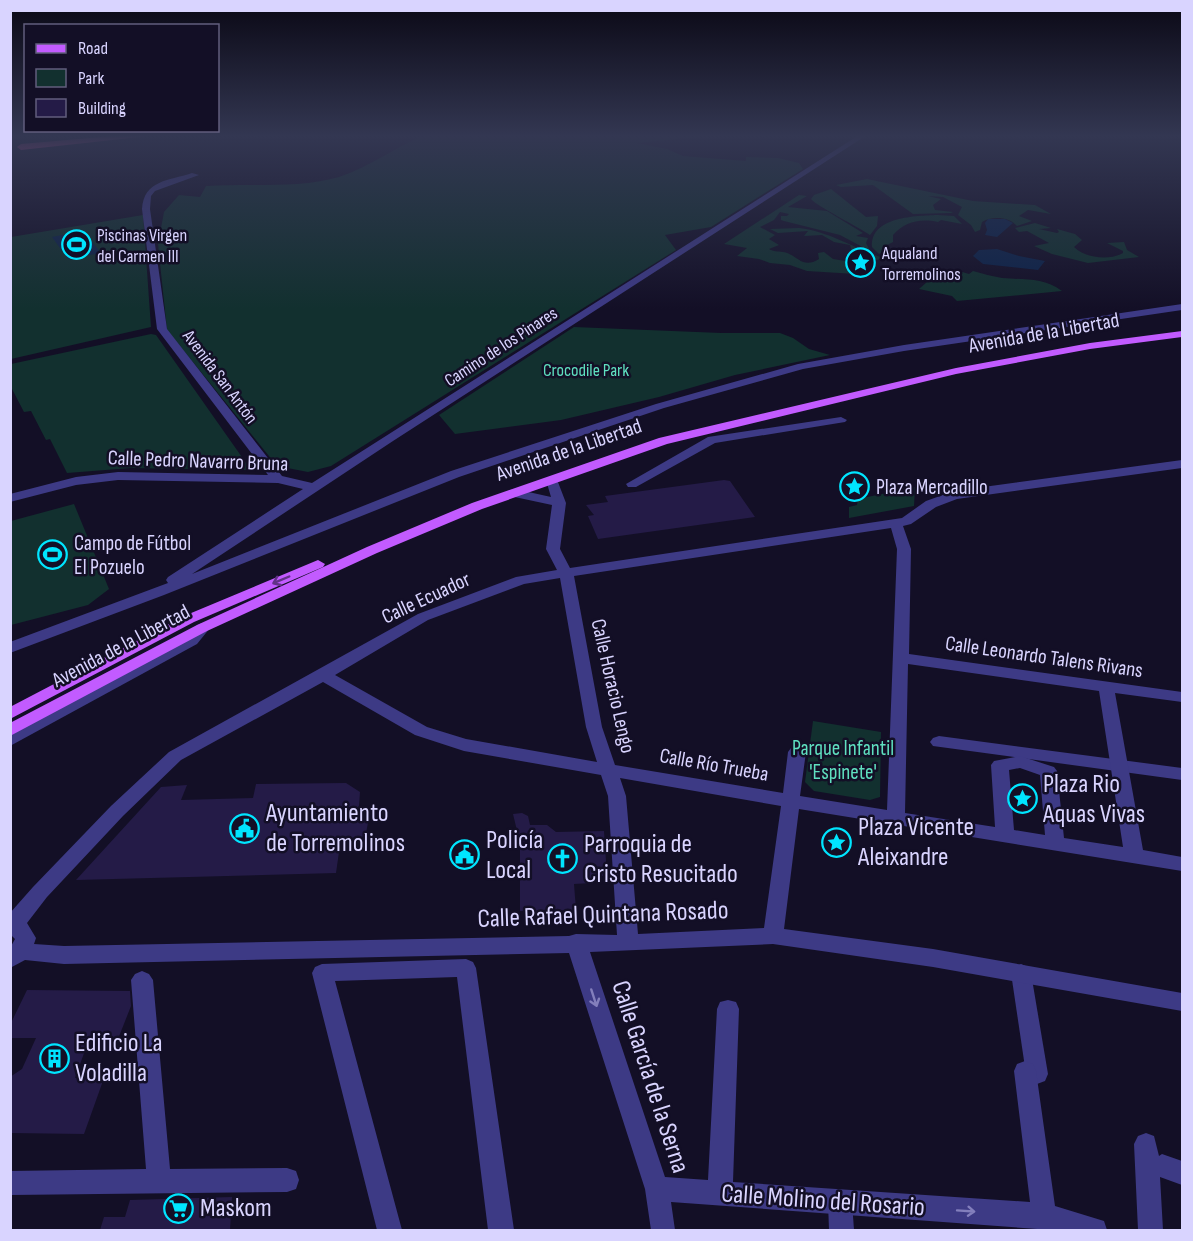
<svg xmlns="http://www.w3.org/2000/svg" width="1193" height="1241" viewBox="0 0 1193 1241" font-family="'Sofia Sans Condensed',sans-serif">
  <rect width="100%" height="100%" fill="#130f26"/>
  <g fill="#12302f">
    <path d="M426,135H697L699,137L637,143L667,149L683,156L746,161V157L778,158L799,163L803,169L711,227L665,235L676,250L331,466L308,472L277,466L167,330L158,244L164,212L179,195L200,197L206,186C250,183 297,189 339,177C370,167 396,146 426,135Z"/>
    <path d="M867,179L973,201L1035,205L1051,214L1028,210L1019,216L1032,221L1017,226C1009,216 991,216 982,222L980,230L975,232L971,225L958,215L962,207L943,197L928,196L941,199L933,205L935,210L953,212L951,213L913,214L873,185L841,187L836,185Z"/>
    <path d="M831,189L866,217L878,216L877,226L870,235C860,228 815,205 811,199L814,195Z"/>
    <path d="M799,195L807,196L788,207L827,211L863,233L856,236L868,238L866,243L870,251L840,235L784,221L781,220V216H787L789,214L780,212L774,220L760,227L775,235L769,239L779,245L769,249C774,252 777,251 783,252C797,254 802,270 819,259L818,253L824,252L833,259L864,264L846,266L847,270L864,272L856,274L807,271L790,265L770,263L759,259L737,256L747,248L724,244Z"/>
    <path d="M143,215L151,327L11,359V237Z"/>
    <path d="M937,215L954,216L962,224L941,220L938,222C919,218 905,222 893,235V242L885,246L886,250L879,254L872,247C870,216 917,216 937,215Z"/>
    <path d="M1035,223L1051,228L1039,229L1057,233L1059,232L1057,229L1075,234L1082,240L1074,247C1085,258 1109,261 1123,253V251L1107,243L1124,242L1127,250L1139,257L1088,263L1052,254L1034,246L1049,243L1027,231L1019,232L1015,228Z"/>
    <path d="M799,228C831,232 853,248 883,258L877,260L852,252L850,245L834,242L822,235L804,236L808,231L778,233L770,229Z"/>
    <path d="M959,271L969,274L973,271C983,274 992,276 1002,278C1025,280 1043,277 1062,291L957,301L952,296L919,289L927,282Z"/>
    <path d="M574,327L721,333H780L793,338L809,349L830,355L735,375L659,397L561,420L455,434L439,415Z"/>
    <path d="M151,334L156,335L251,470L131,468L67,473L50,439L46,440L31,411L24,412L11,387V364Z"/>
    <path d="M915,487L914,506L849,518V507L857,505L858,499Z"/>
    <path d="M74,504L109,589L88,605L11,625V521Z"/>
    <path d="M813,721L881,732L880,797L870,800L814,791L805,782Z"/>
  </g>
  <g fill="#0c2248">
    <path d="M988,219H1005L1013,223L997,237L985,235L987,230L985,223Z"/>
    <path d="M83,231L101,253L68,259L52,237Z"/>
    <path d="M997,249L1019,256L1045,261L1038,270L983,264L973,256L979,250Z"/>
  </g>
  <g fill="#241b47">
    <path d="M724,480L730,481L755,517L598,539L588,516L594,515L586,505L608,502L605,496Z"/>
    <path d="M346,783L360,792L359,806L366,807L365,813L370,812L364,844L340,845L336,873L76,880L161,787L187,785L181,800L253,798L256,784Z"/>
    <path d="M522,813L528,816L530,825H547L556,832L604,831L607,876H591V883L574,884L576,910L520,911V843L513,814Z"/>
    <path d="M27,990L130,991L131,1006L118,1039H95L87,1045L75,1078H104L84,1134L10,1133V1077L22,1069L36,1038H10V1025Z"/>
    <path d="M232,1197L230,1230H100L104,1217H125L130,1200Z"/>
  </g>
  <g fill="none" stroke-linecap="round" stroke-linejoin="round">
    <g fill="#3d3a85" fill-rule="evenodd">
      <path d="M939,736L1182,768V780L933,746L930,742L933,738Z"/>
      <path d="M466,959L473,962L476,968L514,1230H488L457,977L335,981L402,1230H377L312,973L315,967L322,964Z"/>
      <path d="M1021,964L1028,967L1031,973L1048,1074L1045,1081L1037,1084L1029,1081L1026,1074L1011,973L1014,967Z"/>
      <path d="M840,1190L849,1193L852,1202L854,1230H829L828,1202L831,1193Z"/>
    </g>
    <g fill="#3d3a85" fill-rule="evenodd">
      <path d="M859,135H867L393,441L192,574L451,471L656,404L798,364L904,345L1182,304V310L904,351L803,369L664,408L459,477L164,595L10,653V642L168,583L166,580L168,577L303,489L278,483L118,480L76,485L10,502V494L76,477L118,472L268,475L157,329L142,209C144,180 168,181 192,173L199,175L155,191L151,196L150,209L167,329L282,476L312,483Z"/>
      <path d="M841,417L847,420L845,422L715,443L636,487H628L626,484L708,437Z"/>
      <path d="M1182,460V468L957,499L936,507L911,524L903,526L911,549L909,654L1182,692V702L1115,693L1143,850L1182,857V871L799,809L784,929L933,949L1182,993V1011L933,967L773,944L590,952L665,1177L708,1180L717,1009L720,1002L728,1000L736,1002L739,1009L733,1182L1030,1202L1014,1071L1017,1064L1025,1061L1033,1064L1036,1071L1055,1206L1104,1221L1107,1230H1051L671,1202L675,1230H651L645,1189L569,953L64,964L25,960L10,968V948L15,939L10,934V913L33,887L111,806L169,752L418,614L516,577L557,570L546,549L552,505L510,496L509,493L510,490L515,489L551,497L546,480L552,476L556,477L566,503L560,549L570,568L902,518L926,501L954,491ZM891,528L897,549L887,810L800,796L806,752L803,748H791L788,752L783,793L615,765L602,727L574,576ZM560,578L586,727L597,762L466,739L427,727L335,675L428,620L524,584ZM908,664L1099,691L1123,847L1064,838L1057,771L1054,767L1020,756L994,761L991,765L995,827L905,813ZM323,682L415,735L464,751L601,775L608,796L617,935L576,934L569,936L64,946L34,944L36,938L27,923L47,897L123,816L181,760ZM1020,768L1040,775L1045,835L1014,830L1009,770ZM620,778L781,806L764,928L638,934L626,796Z"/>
      <path d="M202,623L210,628L197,644L10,746V732L187,638L197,625Z"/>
      <path d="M142,971L149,974L153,980L170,1169L287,1168L296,1171L299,1180L296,1189L287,1192L10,1195V1171L146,1169L131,980L135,974Z"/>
      <path d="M1146,1133L1154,1136L1159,1156L1162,1154L1182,1161V1185L1160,1177L1163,1230H1138L1134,1144L1138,1136Z"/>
    </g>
    <g fill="#c25bff" fill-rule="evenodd">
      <path d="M1182,331V337L1090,349L956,374L667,444L482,509L377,553L207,631L10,736V723L197,625L367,547L472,503L659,438L956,368L1090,343Z"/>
      <path d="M318,560L325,564L323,567L194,622L10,719V707L184,616Z"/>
    </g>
    <path fill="#ff4fa3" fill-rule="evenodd" d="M124,135H158L21,150L17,147L21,144Z"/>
  </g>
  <defs><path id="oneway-shaft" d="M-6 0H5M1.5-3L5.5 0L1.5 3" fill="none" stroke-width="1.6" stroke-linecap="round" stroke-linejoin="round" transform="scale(1.5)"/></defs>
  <use stroke="#623188" href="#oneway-shaft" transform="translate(281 580) rotate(157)"/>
  <g stroke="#837fbc">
    <use href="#oneway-shaft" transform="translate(594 998) rotate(72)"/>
    <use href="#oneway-shaft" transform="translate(966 1211) rotate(4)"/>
  </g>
  <linearGradient id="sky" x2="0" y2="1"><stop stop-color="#0a0815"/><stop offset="0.44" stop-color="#333752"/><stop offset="1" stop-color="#333752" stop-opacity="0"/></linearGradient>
  <rect width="1193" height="309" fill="url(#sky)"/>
  <defs>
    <symbol id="stadium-ring" viewBox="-11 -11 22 22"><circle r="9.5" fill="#130f26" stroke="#00e5ff" stroke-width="1.5"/><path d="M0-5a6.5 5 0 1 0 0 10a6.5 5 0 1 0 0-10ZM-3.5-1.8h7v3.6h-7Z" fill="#00e5ff"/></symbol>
    <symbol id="sight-ring" viewBox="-11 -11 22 22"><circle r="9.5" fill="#130f26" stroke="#00e5ff" stroke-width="1.5"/><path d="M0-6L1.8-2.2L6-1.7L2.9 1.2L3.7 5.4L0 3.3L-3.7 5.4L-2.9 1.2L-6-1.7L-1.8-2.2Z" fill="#00e5ff"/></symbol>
    <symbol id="civic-ring" viewBox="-11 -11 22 22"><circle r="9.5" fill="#130f26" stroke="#00e5ff" stroke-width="1.5"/><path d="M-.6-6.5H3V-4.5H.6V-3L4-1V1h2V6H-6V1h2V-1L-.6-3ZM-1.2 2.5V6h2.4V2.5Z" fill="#00e5ff"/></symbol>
    <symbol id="church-ring" viewBox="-11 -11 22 22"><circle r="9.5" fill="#130f26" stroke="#00e5ff" stroke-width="1.5"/><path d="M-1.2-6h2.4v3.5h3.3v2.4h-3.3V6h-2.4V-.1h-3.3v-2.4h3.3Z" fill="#00e5ff"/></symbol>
    <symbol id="building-ring" viewBox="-11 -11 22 22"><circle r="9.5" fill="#130f26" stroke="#00e5ff" stroke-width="1.5"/><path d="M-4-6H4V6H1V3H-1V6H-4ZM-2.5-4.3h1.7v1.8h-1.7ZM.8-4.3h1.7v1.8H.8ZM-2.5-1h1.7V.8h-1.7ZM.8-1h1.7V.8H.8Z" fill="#00e5ff"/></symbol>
    <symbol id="supermarket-ring" viewBox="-11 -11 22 22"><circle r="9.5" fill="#130f26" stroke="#00e5ff" stroke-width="1.5"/><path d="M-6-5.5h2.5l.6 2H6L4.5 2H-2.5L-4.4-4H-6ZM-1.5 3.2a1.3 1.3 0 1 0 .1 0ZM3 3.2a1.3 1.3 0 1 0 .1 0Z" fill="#00e5ff"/></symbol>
  </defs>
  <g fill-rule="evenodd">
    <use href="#stadium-ring" x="60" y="228" width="33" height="33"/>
    <use href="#sight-ring" x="844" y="246" width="33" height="33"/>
    <use href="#sight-ring" x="838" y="470" width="33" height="33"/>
    <use href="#stadium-ring" x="36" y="538" width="33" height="33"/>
    <use href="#sight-ring" x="1006" y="782" width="33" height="33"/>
    <use href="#civic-ring" x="228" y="812" width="33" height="33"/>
    <use href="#sight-ring" x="820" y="826" width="33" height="33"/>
    <use href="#civic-ring" x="448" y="838" width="33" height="33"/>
    <use href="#church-ring" x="546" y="842" width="33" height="33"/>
    <use href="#building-ring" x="38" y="1042" width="33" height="33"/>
    <use href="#supermarket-ring" x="162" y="1192" width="33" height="33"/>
  </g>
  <g text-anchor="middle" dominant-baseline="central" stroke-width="5" stroke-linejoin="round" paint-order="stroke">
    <g font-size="18" fill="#d9d4ff" stroke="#130f26" text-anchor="start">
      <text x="97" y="235">Piscinas Virgen<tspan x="97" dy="21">del Carmen III</tspan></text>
      <text x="882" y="253">Aqualand<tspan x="882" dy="21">Torremolinos</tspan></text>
    </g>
    <g font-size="18" fill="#d9d4ff" stroke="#130f26">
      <text transform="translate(501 347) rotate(-33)">Camino de los Pinares</text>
      <text transform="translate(220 377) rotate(53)">Avenida San Antón</text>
    </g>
    <g font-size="18" fill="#5fe0c0" stroke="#130f26">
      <text x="586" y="370">Crocodile Park</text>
    </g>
    <g font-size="21" fill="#d9d4ff" stroke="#130f26">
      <text transform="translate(1044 333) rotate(-10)">Avenida de la Libertad</text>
      <text transform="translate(569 450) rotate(-19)">Avenida de la Libertad</text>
      <text transform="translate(198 461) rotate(2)">Calle Pedro Navarro Bruna</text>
      <text transform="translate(426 598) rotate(-25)">Calle Ecuador</text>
      <text transform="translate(121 646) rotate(-28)">Avenida de la Libertad</text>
      <text transform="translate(1044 657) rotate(8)">Calle Leonardo Talens Rivans</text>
      <text transform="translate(613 686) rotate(77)">Calle Horacio Lengo</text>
      <text transform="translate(714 765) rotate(10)">Calle Río Trueba</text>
    </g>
    <g font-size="21" fill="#d9d4ff" stroke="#130f26" text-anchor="start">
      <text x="876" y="487">Plaza Mercadillo</text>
      <text x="74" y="543">Campo de Fútbol<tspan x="74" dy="24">El Pozuelo</tspan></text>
    </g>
    <g font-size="21" fill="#5fe0c0" stroke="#130f26">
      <text x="843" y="748">Parque Infantil<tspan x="843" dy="24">'Espinete'</tspan></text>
    </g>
    <g font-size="26" fill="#d9d4ff" stroke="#130f26" text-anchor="start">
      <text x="1043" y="784">Plaza Rio<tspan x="1043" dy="30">Aquas Vivas</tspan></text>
      <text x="266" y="813">Ayuntamiento<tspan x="266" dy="30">de Torremolinos</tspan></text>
      <text x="858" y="827">Plaza Vicente<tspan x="858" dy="30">Aleixandre</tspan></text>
      <text x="486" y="840">Policía<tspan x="486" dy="30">Local</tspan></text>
      <text x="584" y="844">Parroquia de<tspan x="584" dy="30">Cristo Resucitado</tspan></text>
      <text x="75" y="1043">Edificio La<tspan x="75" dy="30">Voladilla</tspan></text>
      <text x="200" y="1208">Maskom</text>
    </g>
    <g font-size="26" fill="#d9d4ff" stroke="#130f26">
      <text transform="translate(603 915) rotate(-2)">Calle Rafael Quintana Rosado</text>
      <text transform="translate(650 1077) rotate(72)">Calle García de la Serna</text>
      <text transform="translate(823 1201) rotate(4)">Calle Molino del Rosario</text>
    </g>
  </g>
  <rect width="1193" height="1241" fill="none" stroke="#d9d4ff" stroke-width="24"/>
  <rect x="24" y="24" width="195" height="108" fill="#130f26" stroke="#625e7d" stroke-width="1.5"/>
  <rect x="36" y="44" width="30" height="9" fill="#c25bff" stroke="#625e7d" stroke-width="1.5"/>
  <text x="78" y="54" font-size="18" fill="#d9d4ff">Road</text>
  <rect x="36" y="69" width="30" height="18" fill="#12302f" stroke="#625e7d" stroke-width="1.5"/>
  <text x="78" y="84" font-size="18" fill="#d9d4ff">Park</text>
  <rect x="36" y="99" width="30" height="18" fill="#241b47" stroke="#625e7d" stroke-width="1.5"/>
  <text x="78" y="114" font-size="18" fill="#d9d4ff">Building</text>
</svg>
